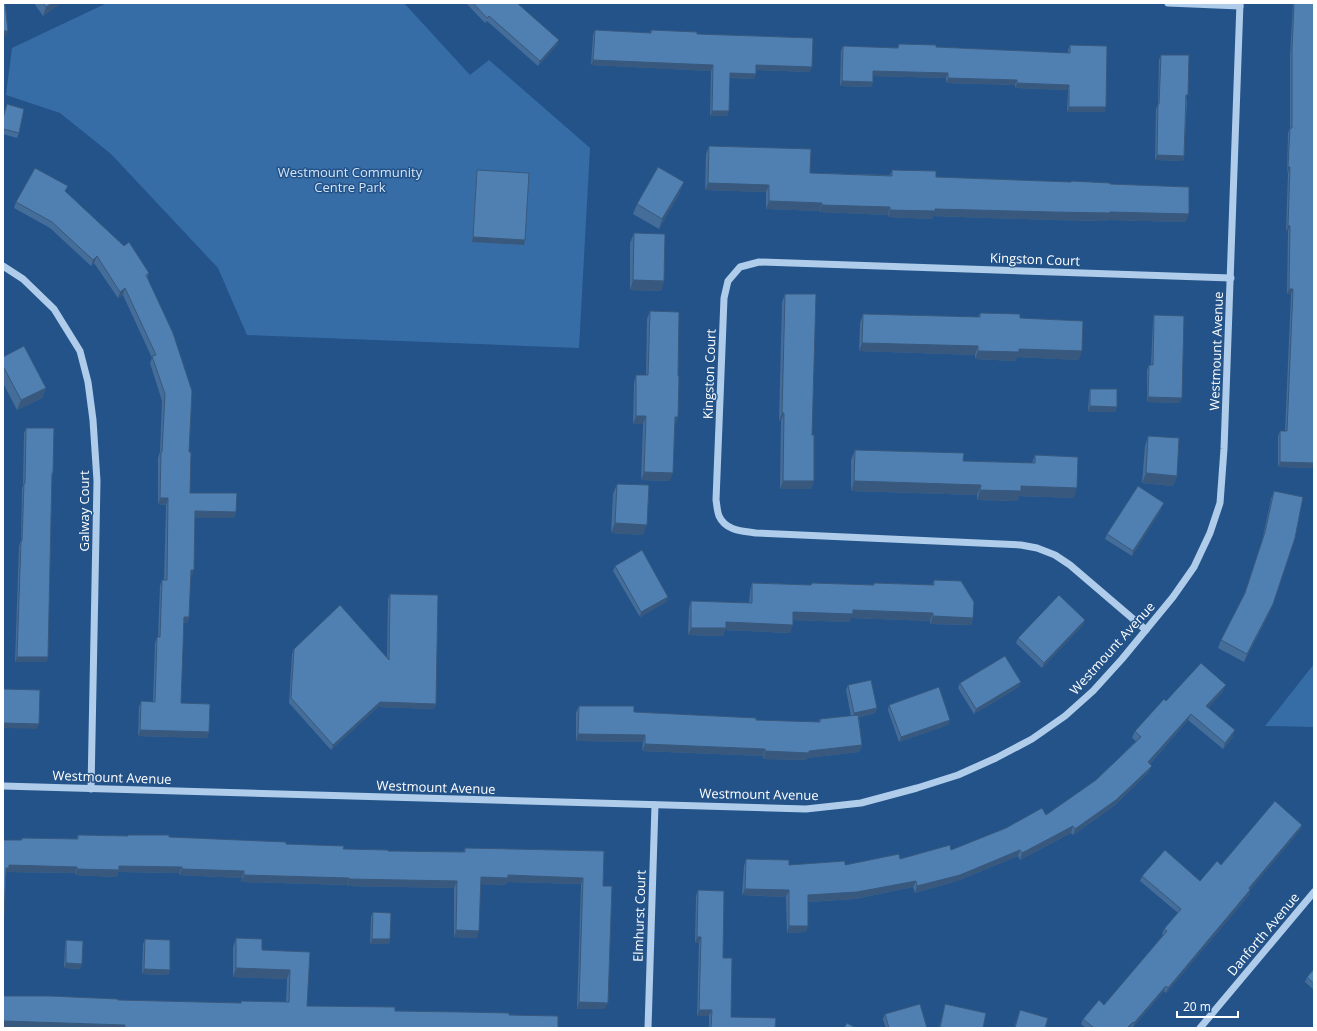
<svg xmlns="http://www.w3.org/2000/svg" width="1317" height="1031" viewBox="0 0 1317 1031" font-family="'Open Sans',sans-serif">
  <rect width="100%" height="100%" fill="#235389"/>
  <g fill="#376da6">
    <path d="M107,3H404L470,75L489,60L590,148L579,348L247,335L218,268L111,154L60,113L6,95L12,48Z"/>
    <path d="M1314,664V727L1265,726Z"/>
  </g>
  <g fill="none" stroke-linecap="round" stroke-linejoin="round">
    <g stroke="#afccea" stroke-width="7">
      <path d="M1168,3L1240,6"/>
      <path d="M3,266L23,279L54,309L80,351L88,382L93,420L97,481L91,789"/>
      <path d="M1146,630L1070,565L1055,555L1037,548L1021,545L756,533C742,531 726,531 719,516C717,511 717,505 716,500L724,298L728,281L740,267L759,262L1231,278"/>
      <path d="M3,786L806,809L861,803L917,788L958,775L996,758L1032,739L1065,716L1093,691L1122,659L1173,597L1194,567L1210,533L1220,503L1224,449L1240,3"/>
      <path d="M648,1028L655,805"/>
      <path d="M1200,1028L1314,892"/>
    </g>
  </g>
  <g fill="#456d99">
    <path d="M34,3H61L43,16Z"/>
    <path d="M466,3H517L559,40L557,45L538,66L487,21L485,23Z"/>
    <path d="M1293,3H1314V468L1278,467V436L1280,431H1285L1291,294H1287L1288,231H1286L1288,173H1287L1288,133L1290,128V56Z"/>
    <path d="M595,30L650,33L651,30L697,34L810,72L756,70V74L754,79L730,78L729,111L727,116H710L711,71L591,65L593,35Z"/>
    <path d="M899,44L936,47L1068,53V50L1070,45L1106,107L1104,112H1067L1068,90L1015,88V85L946,83V78L873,76V82L871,87L840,86L841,51L843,46L897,48Z"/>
    <path d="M1161,55L1187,100L1184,156L1183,161L1155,160L1156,109L1158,105L1159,60Z"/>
    <path d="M7,104L19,133L17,138L3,134V116Z"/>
    <path d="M709,146L810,173L890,175L892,170L936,177L1110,184L1186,222L1107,220V221L1050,220L933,216L932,219L888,217V215L819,212V211L766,209V192L705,190L706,154Z"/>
    <path d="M477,170L525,240L524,245L472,242L475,175Z"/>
    <path d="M66,192L149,273L147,278L189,452L190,493L236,512L234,518H195L192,576H190L189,617L187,623H183L181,703L209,732L207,738L138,736L139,707L141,701L153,702L155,643L157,637H158L160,586L162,580H164L166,505L158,504V458L160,452L162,401L150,363L152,358L123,295L118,298L94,263L91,266L50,228L14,208L16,202Z"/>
    <path d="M680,192L659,229L633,214L637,204Z"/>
    <path d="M634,233L664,281L661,291L630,290V243Z"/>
    <path d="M785,294L812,435L814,481L811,489H780L781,421H779L782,302Z"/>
    <path d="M650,311L678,376V417L675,425H674L670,481L641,480L643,424H633L634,383L636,375H646L647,319Z"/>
    <path d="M980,313L1020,318L1079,360L1017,357L1015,361L975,359V355L859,351L860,323L863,314L978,317Z"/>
    <path d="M1154,315L1180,403L1147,402V370L1149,365H1151L1153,320Z"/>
    <path d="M3,357L46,388L42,398L17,410L3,383Z"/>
    <path d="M1090,389L1117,407L1115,412H1088L1089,394Z"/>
    <path d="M26,428L53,473L52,477L48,657L46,662H15L19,546L21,541L22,488L23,485L24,433Z"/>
    <path d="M1148,436L1177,476L1173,486L1142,483L1145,446Z"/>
    <path d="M855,450L963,461L1032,463L1035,455L1074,498L1019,496L1017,501L977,500V495L851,491V460Z"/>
    <path d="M617,484L643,535L611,533L613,494Z"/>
    <path d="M1274,491L1270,612L1244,662L1218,648L1221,640L1244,595L1262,541L1271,499Z"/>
    <path d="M1162,508L1132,556L1105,539L1107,534Z"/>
    <path d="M615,566L668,597L666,602L640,617L613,571Z"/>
    <path d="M934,580L973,618L971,625L930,624V621L851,618L850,622L793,620L790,633L725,630L723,636L688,635L689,608L691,601L749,603L750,591L752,583L811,585L812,583L873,585L874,583L932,585Z"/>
    <path d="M390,594L436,704L434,709L378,707L331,750L289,703L292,654L294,649L387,658L388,599Z"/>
    <path d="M1085,620L1083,625L1042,668L1016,643L1018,638Z"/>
    <path d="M960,683L1019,687L974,714L958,688Z"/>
    <path d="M848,685L877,708L875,713L859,717L862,745L859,752L807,758L806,760L763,759V756L642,751L643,742L576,741V713L579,706L634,712L756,720L818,722L820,719L851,716L846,690Z"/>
    <path d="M1223,691L1208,708L1233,737L1223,749L1188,720L1150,764L1149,772L1114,806L1073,835L1071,833L1020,860L1018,856L957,881L915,893L913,887L855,899L808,902L806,932L787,933L786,897L742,895L744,866L746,859L789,865H845L900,859L951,850L1046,815L1096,780L1136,741L1132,738L1135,731L1166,701Z"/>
    <path d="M889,705L950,720L948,725L899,742L888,710Z"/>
    <path d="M1302,825L1300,830L1250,890L1249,895L1166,993L1164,991L1132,1028L1131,1027L1130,1028H1086L1081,1024L1083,1019L1104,1005L1163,935L1162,934L1164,929L1178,913L1140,881L1142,876L1200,881L1221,865Z"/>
    <path d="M78,835L127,836L128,835L286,844L343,849L388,851L463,852L465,848L604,851L603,886L605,1009H577L581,884L507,882L506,885L480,884L477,938L454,937V888L347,886V885L241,882L242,878L179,875V873L118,872L117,877L75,875V873L7,872L6,874L3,840H21L22,838L76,839Z"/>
    <path d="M698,890L723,958L731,1017L775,1028H709V1016H697L699,943H695L696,896Z"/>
    <path d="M373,912L390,939L389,944H370L371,917Z"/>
    <path d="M236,938L262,950L310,952L307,1006L395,1011L509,1015L558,1028H3L118,1000L241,1003V1001L286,1002L287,979L233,977V947Z"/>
    <path d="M145,939L170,970L168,975L142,974L143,944Z"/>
    <path d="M66,940L82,964L80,969L64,968L65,945Z"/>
    <path d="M1314,969V990L1305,982L1307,977Z"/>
    <path d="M945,1004L983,1028H939L944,1009Z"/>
    <path d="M1020,1010L1045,1028H1014Z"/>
    <path d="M885,1014L927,1028H886L883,1019Z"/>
  </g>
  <g fill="#38597d">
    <path d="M52,3H61L43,16L46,7Z"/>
    <path d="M3,31H8L6,36H3Z"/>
    <path d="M559,40L557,45L538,66L540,61Z"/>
    <path d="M593,60L713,65L711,71L591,65Z"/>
    <path d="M756,65L812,67L810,72L754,70Z"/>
    <path d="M873,71L948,73L946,78L871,76Z"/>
    <path d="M730,73L756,74L754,79L728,78Z"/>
    <path d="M948,78L1017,80L1015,85L946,83Z"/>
    <path d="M842,81L873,82L871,87L840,86Z"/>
    <path d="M1017,83L1069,85L1068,90L1015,88Z"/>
    <path d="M1069,107H1106L1104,112H1067Z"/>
    <path d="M712,111H729L727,116H710Z"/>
    <path d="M1157,155L1184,156L1183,161L1155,160Z"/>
    <path d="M1288,167H1290L1288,173H1287Z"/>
    <path d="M684,182L680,192L659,229L662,219Z"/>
    <path d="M708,183L769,185L766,192L705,190Z"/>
    <path d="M769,201L822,203L819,211L766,209Z"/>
    <path d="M822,205L890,207L888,215L819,212Z"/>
    <path d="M935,209L1110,212L1189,214L1186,222L1107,220V221L1050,220L933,216L932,219L888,217L890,210Z"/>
    <path d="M1288,226H1290L1288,231H1286Z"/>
    <path d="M473,237L525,240L524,245L472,242Z"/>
    <path d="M97,256L94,263L91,266L93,260Z"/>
    <path d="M633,280L664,281L661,291L630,290Z"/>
    <path d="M125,288L123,295L118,298L120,292Z"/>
    <path d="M1289,289H1293L1291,294H1287Z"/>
    <path d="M862,343L978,346L975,355L859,351Z"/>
    <path d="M1019,349L1082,351L1079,360L1017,357L1015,361L975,359L978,351Z"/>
    <path d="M46,388L42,398L17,410L21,400Z"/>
    <path d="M1148,397L1182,398L1180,403L1147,402Z"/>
    <path d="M1090,406L1117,407L1115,412H1088Z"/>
    <path d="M782,413H784L781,421H779Z"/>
    <path d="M636,416H646L643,424H633Z"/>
    <path d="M675,417H678L675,425H672Z"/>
    <path d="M1280,462L1314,463V468L1278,467Z"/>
    <path d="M644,472L673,473L670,481L641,480Z"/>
    <path d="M1146,473L1177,476L1173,486L1142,483Z"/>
    <path d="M783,481H814L811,489H780Z"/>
    <path d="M854,481L981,485L977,495L851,491Z"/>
    <path d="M1021,486L1077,488L1074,498L1019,496L1017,501L977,500L980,490Z"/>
    <path d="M160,498H168L166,505L158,504Z"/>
    <path d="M1164,503L1162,508L1132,556L1133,551Z"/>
    <path d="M195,511L236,512L234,518H193Z"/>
    <path d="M615,523L647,525L643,535L611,533Z"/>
    <path d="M191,570H194L192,576H188Z"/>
    <path d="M668,597L666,602L640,617L641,612Z"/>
    <path d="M1273,604L1270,612L1244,662L1247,654Z"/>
    <path d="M853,610L933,613L930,621L851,618L850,622L791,620L793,612Z"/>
    <path d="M933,616L973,618L971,625L930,624Z"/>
    <path d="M184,617H189L187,623H181Z"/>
    <path d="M1085,620L1083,625L1042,668L1044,663Z"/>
    <path d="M726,622L793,625L790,633L725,630L723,636L688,635L691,628Z"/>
    <path d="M17,657H48L46,662H15Z"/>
    <path d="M1021,682L1019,687L974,714L976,709Z"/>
    <path d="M1226,685L1223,691L1204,713L1206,706Z"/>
    <path d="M380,702L436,704L434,709L378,707L331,750L333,745Z"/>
    <path d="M877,708L875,713L852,718L854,713Z"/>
    <path d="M1191,714L1188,720L1146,768L1148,762Z"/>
    <path d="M950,720L948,725L899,742L901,737Z"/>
    <path d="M3,723L39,724L37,729L3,728Z"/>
    <path d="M140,730L209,732L207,738L138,736Z"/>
    <path d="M1235,730L1233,737L1223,749L1225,743Z"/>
    <path d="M578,734L645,735L643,742L576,741Z"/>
    <path d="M645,744L765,749L763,756L642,751Z"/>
    <path d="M862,745L859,752L807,758L806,760L763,759L765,751H809Z"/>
    <path d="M1152,766L1149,772L1114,806L1073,835L1075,829Z"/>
    <path d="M1302,825L1300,830L1247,894L1249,888Z"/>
    <path d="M1073,826L1071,833L1020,860L1022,853Z"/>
    <path d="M1020,850L1018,856L957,881L915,893L917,886Z"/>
    <path d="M9,865L77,867L75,873L7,872V874H4L6,868Z"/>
    <path d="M119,866L182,867L179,873L118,872L117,877L75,875L77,869Z"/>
    <path d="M182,869L244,871L242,878L179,875Z"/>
    <path d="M244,875L349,878L347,885L241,882Z"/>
    <path d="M508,875L583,878L581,884L507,882L506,885L478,884L481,877Z"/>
    <path d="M349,879L457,881L454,888L347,886Z"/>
    <path d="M916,881L913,887L855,899L806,902L808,895Z"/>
    <path d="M745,889L789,890L786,897L742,895Z"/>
    <path d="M1250,890L1249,895L1166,993L1168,988Z"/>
    <path d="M789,926H808L806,932L787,933Z"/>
    <path d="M456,930L479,931L477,938L454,937Z"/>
    <path d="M697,937H701L699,943H695Z"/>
    <path d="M372,939H390L389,944H370Z"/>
    <path d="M66,963L82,964L80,969L64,968Z"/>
    <path d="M236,968L290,970L287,979L233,977Z"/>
    <path d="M144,969L170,970L168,975L142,974Z"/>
    <path d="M1166,986L1164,991L1132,1028L1134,1023Z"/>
    <path d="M579,1002L608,1003L605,1009H577Z"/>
    <path d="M699,1010H712L709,1016H697Z"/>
    <path d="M3,1021L61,1023L125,1025L124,1028H3Z"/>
    <path d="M1133,1022L1130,1028H1127Z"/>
  </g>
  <g fill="#507fb2" stroke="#38597d">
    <path d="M3,3H5L8,31H3Z"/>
    <path d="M43,3H52L46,7Z"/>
    <path d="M473,3H517L559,40L540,61L489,16L487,18Z"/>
    <path d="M1294,3H1314V463L1280,462V431H1287L1293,289H1289L1290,226H1288L1290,167H1288L1290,128H1292V51Z"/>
    <path d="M595,30L651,33V30L697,32V34L813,38L812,67L756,65V74L730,73L729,111H712L713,65L593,60Z"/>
    <path d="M899,44L936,45V47L1070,53V45L1107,46L1106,107H1069V85L1017,83V80L948,78V73L873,71V82L842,81L843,46L898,48Z"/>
    <path d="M1161,55H1189L1188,95H1186L1184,156L1157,155L1158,104H1159Z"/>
    <path d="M7,104L24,109L19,133L3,129V118Z"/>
    <path d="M709,146L811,149L810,173L892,176V170L936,171V177L1071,182V181L1110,183V184L1189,187V214L1110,212V213L1052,212L935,209V211L890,210V207L822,205V203L769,201V185L708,183Z"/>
    <path d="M658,167L684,182L662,219L637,204Z"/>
    <path d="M35,168L68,186L65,191L124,246L129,242L149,273L146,275L173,333L192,391L189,452H191L190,493H237L236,512L195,511L194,570H191L189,617H184L181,703L210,704L209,732L140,730L141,701L155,702L157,637H160L162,580H167L168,498H160L161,452H162L165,394L152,356L156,355L125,288L120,292L97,256L93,260L52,222L16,202Z"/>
    <path d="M477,170L529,173L525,240L473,237Z"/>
    <path d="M634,233L665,234L664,281L633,280Z"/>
    <path d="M785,294H816L812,435H814V481H783L784,413H782Z"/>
    <path d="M650,311L679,312L678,376H679L678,417H675L673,473L644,472L646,416H636V375H648Z"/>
    <path d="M980,313L1020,314V318L1083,321L1082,351L1019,349V352L978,351V346L862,343L863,314L980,317Z"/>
    <path d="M1154,315L1184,316L1182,398L1148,397L1149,365H1153Z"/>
    <path d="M24,346L46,388L21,400L3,366V357Z"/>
    <path d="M1090,389H1117V407L1090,406Z"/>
    <path d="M26,428H54L53,473H52L48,657H17L21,541H22L24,483H25Z"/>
    <path d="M1148,436L1179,438L1177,476L1146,473Z"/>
    <path d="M855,450L964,453L963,461L1035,463V455L1078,457L1077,488L1021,486V491L980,490L981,485L854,481Z"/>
    <path d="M617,484L649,485L647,525L615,523Z"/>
    <path d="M1138,486L1164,503L1133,551L1107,534Z"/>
    <path d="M1274,491L1303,497L1295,538L1273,604L1247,654L1221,640L1245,593L1265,532Z"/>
    <path d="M642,550L668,597L641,612L615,566Z"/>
    <path d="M934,580L961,581L974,602L973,618L933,616V613L853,610V614L793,612V625L726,622V628H691V601L752,603V583L811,585L812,583L874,585V583L934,585Z"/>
    <path d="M390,594L438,595L436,704L380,702L333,745L291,698L294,649L340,605L389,660Z"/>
    <path d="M1059,595L1085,620L1044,663L1018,638Z"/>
    <path d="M1005,656L1021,682L976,709L960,683Z"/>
    <path d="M1201,663L1226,685L1206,706L1235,730L1225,743L1191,714L1148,762L1152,766L1116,800L1075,829L1073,826L1022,853L1020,850L960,875L917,886L916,881L857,892L808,895V926H789V890L745,889L746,859L789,860V865L845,861V865L899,854L900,859L950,845L951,850L1006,828L1042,808L1046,815L1096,780L1141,737L1135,731L1164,699L1166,701Z"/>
    <path d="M871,680L877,708L854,713L848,685Z"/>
    <path d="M939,687L950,720L901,737L889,705Z"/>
    <path d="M3,689L40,690L39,724L3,723Z"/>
    <path d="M579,706H634V712L756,718V720L820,722V719L858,715L862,745L809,751V753L765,751V749L645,744V735L578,734Z"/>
    <path d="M1275,801L1302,825L1249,888L1250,890L1168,988L1166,986L1134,1023L1133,1022L1127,1028H1094L1083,1019L1099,1000L1104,1005L1167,931L1164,929L1181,909L1142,876L1165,850L1200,881L1217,861L1221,865Z"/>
    <path d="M78,835L128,836V835H169V837L286,842V844L344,846L343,849L388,850V851L465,852V848L604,851L603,886H612L608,1003L579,1002L583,878L508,875V878L481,877L479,931L456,930L457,881L349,879V878L244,875V871L182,869V867L119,866V870L77,869V867L9,865V868H6L4,917H3V840H22V838L78,839Z"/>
    <path d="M698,890L724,891L723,958H732L731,1017L776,1018L775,1028H711L712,1010H699L701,937H697Z"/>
    <path d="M373,912L391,913L390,939H372Z"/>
    <path d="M236,938L262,939V950L310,952L307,1006L395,1007V1011L461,1012L509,1013V1015L558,1016V1028H125V1025L3,1021V996H50L118,999V1000L241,1003V1001L289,1002L290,970L236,968Z"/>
    <path d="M145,939L170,940V970L144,969Z"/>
    <path d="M66,940L83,941L82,964L66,963Z"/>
    <path d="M1314,969V984L1307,977Z"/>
    <path d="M920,1004L927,1028H889L885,1014Z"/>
    <path d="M945,1004L986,1013L983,1028H940Z"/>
    <path d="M1020,1010L1048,1018L1045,1028H1015Z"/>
    <path d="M847,1023L856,1028H844Z"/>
  </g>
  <g text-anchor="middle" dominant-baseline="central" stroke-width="3" stroke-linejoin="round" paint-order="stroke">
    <g font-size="13" fill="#d4e5f7" stroke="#235389">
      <text x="350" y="172">Westmount Community<tspan x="350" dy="15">Centre Park</tspan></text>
    </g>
    <g font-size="13" fill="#fff" stroke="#235389">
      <text transform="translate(1035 259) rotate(2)">Kingston Court</text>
      <text transform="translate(1216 351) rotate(-88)">Westmount Avenue</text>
      <text transform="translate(709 374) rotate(-88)">Kingston Court</text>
      <text transform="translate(84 511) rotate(-90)">Galway Court</text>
      <text transform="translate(1112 648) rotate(-48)">Westmount Avenue</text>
      <text transform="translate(112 777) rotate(2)">Westmount Avenue</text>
      <text transform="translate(436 787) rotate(2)">Westmount Avenue</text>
      <text transform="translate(759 794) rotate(1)">Westmount Avenue</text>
      <text transform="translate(639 916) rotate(-88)">Elmhurst Court</text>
      <text transform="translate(1263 934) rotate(-50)">Danforth Avenue</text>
    </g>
  </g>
  <rect width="1317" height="1031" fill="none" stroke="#ffffff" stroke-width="8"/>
  <path d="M1177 1011v6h61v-6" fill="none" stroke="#ffffff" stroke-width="2"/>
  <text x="1183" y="1011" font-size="12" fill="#ffffff" stroke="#235389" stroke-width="3" paint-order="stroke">20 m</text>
</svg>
